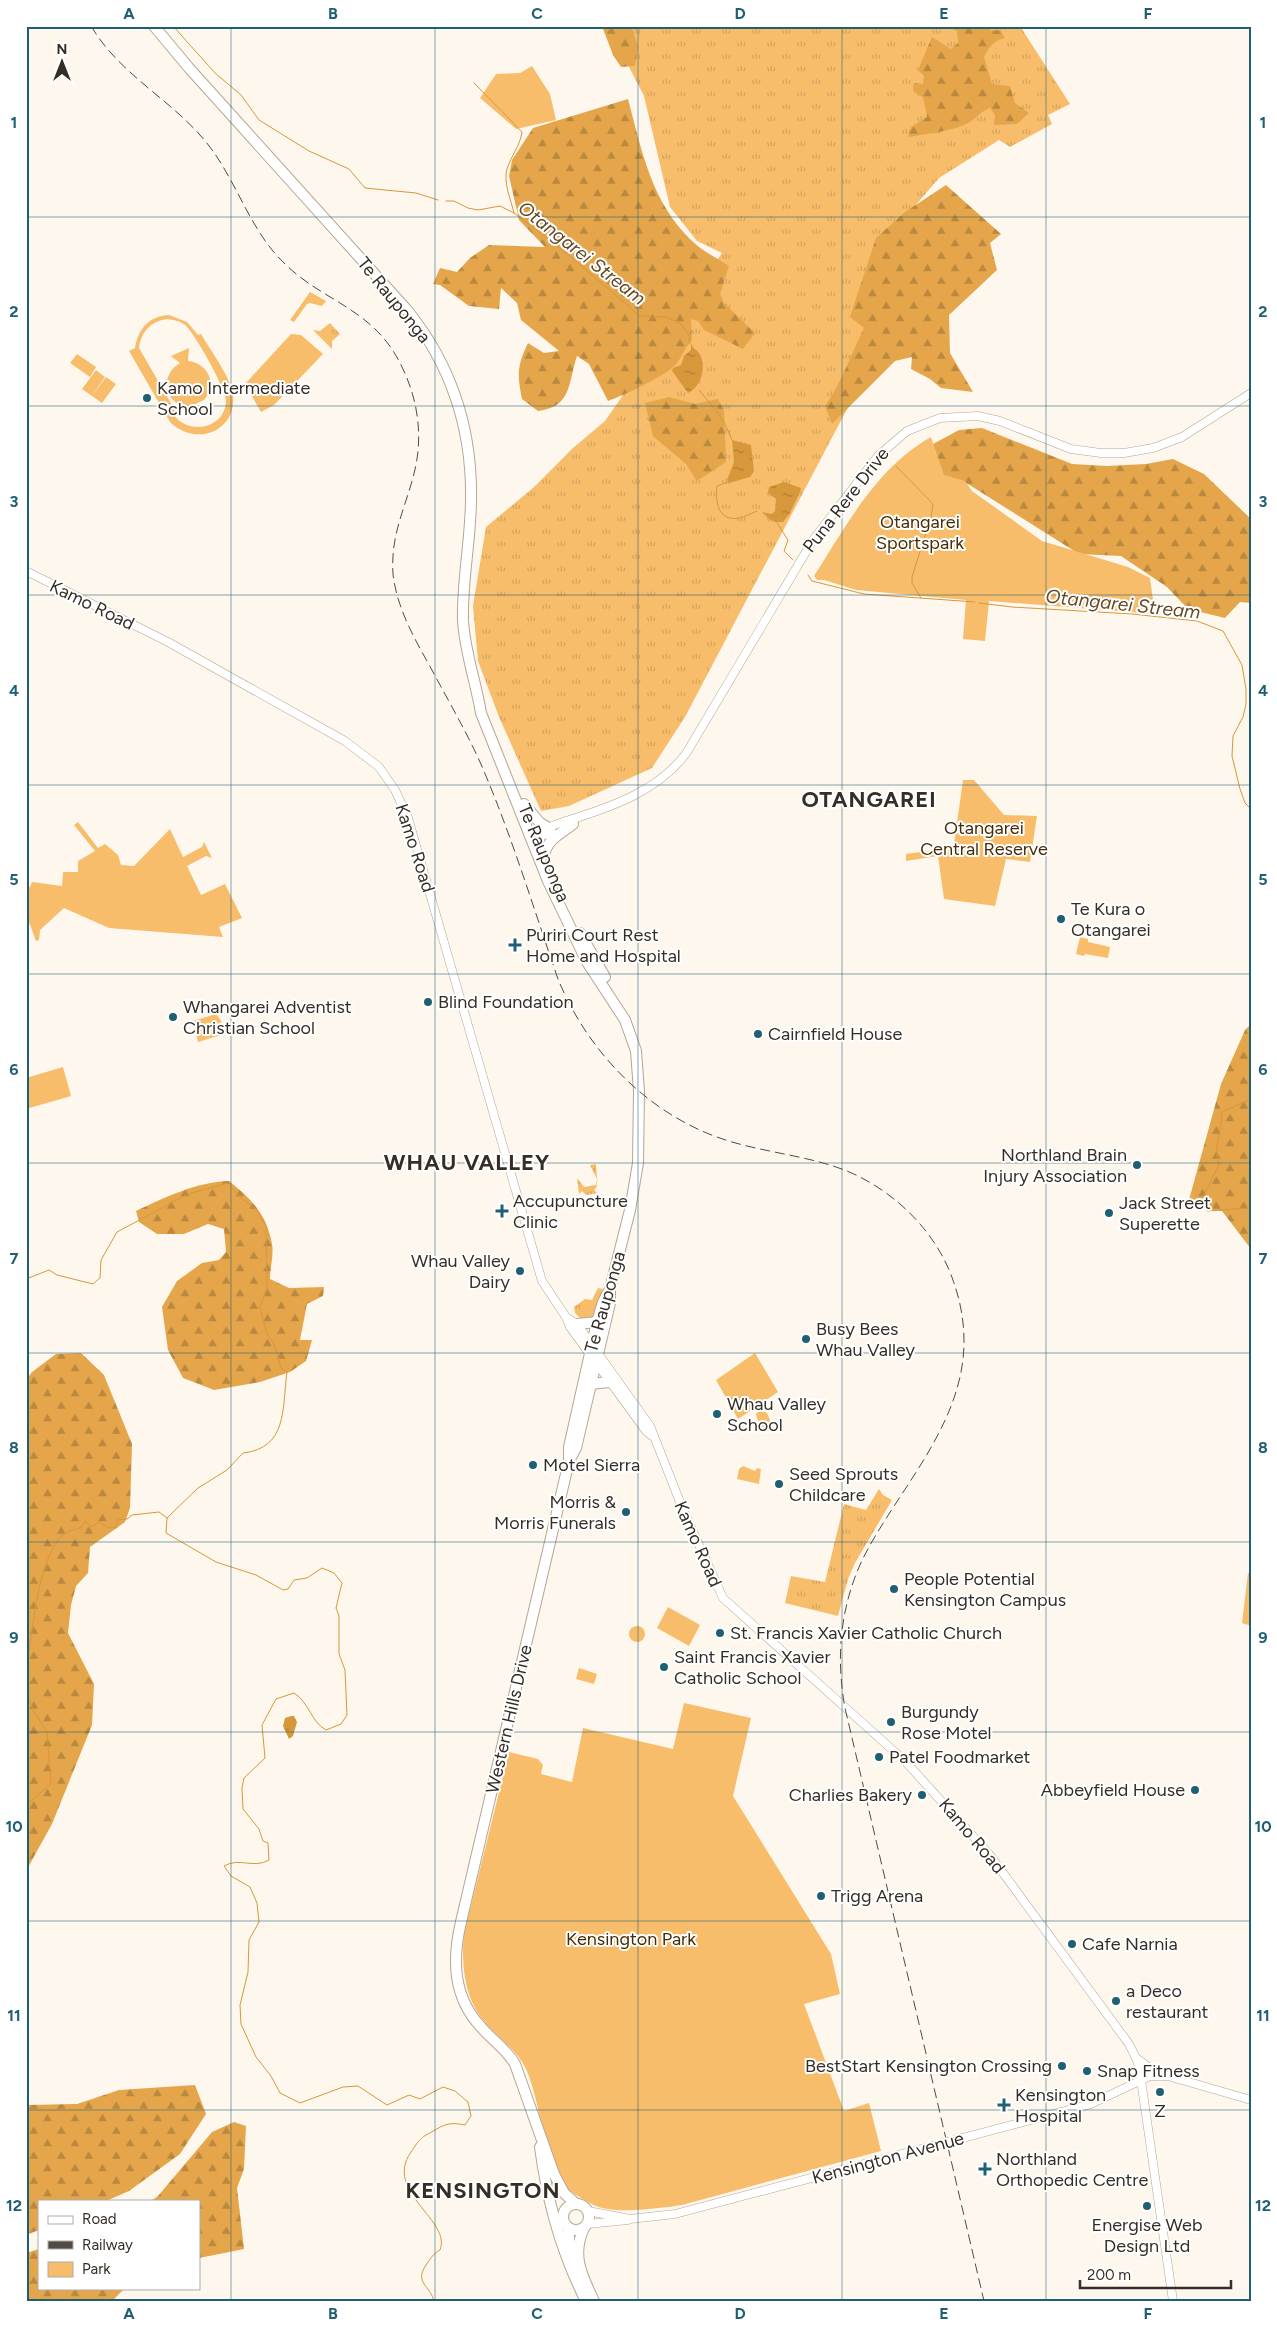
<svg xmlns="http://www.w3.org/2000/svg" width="1277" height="2327" viewBox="0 0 1277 2327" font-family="Figtree,sans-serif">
  <defs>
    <pattern id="grass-tufts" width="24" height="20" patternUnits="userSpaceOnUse" patternTransform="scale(1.25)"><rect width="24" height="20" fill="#f8bd6b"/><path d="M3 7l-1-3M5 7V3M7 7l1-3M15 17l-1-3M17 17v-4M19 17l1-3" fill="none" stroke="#d5a35d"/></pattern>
    <pattern id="forest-firs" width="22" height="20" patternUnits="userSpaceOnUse" patternTransform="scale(1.25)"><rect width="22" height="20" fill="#e5a64b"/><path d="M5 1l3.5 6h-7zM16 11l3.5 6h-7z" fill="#ba883e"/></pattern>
    <pattern id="water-ripples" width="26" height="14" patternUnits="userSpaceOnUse" patternTransform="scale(1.25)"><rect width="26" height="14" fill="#d6983b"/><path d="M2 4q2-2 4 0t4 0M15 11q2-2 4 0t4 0" fill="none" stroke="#ae7c31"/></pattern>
  </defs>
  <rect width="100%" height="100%" fill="#fef7ee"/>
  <g fill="url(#grass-tufts)">
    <path d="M608,26H1020L1070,104L1048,115L1052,124L1010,147L999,140L939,178L883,243L856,392L685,717L652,768L569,806L541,811L499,717L478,661L473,606L486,527L533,488L573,448L605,421L722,253L697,241L670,207L644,96Z"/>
    <path d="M330,323L340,334L332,341V349L313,330L320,331Z"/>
    <path d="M596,1164C596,1173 600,1186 594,1190L597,1193L586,1195L582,1191L579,1194L577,1178L584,1187L596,1185L597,1179L590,1165Z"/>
    <path d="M598,1288L603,1289L596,1316L594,1318L581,1319L575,1313L574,1307L585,1299L592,1300Z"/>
    <path d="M879,1489L883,1495L892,1500L855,1563L848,1579L838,1616L785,1603L791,1576L825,1582L844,1504L866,1510Z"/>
  </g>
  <g fill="url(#forest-firs)">
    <path d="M602,26H631L638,46L635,66L621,67L613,55Z"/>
    <path d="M946,26H990L991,31L1000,30L1005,38C994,41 989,46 984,57L992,84L1010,86L1015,103L1029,113L1017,124L994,125L995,115L990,108C979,112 975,121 964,125C947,132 926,134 908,137L911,127L927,117L923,97L914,92L913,85L915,83L923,84L924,76L918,70L932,37L951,49L958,43L957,31Z"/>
    <path d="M628,99C642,151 651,201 691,240C702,251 717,258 729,266L720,294L724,303L755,333L743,349L704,330L698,321L691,319L692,340C685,347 683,355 677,363C670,374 622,396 608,401L589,364L577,356C568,383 572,407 538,411L522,399C517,374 517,366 528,343L544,353L559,351L521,320L517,303L501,288L499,309L469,306L440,285L433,284L440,268L457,272L470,258L489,245L545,247L519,220L509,176L512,160L533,128Z"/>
    <path d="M946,185L1001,234L990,243L997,270L949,315L950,353L973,392L941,388L930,379L911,369L912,357L895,361L832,424L825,406C842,382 851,354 864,328L850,317L876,238L905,212Z"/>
    <path d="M669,397L695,404L718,399L724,411L726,462L697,481L686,464L653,436L645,403Z"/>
    <path d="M982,428L1072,464L1107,466L1146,464L1173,459L1204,474L1251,519V603L1240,602L1225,618L1188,609L1167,587L1121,556L1079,554L968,484L940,475L933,444L959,430Z"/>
    <path d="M1251,1024V1249L1222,1211L1187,1207L1221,1084L1245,1030Z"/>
    <path d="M229,1181C251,1198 267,1215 272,1244C274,1255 270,1268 270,1279L289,1288L324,1287L323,1296L307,1304L300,1340H312L306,1361L290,1372L260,1382L214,1390L183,1378L168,1350L162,1307L177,1281L202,1263L219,1260L226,1252L224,1229L208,1224L184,1234H157L139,1222L136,1211C166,1197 196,1182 229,1181Z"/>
    <path d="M81,1353L104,1375L132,1444L130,1508L125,1522L90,1547L88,1573L76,1586L71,1605L68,1633L94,1684L92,1725L52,1824L26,1871V1380L32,1372L56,1354Z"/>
    <path d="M195,2085L206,2114L180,2154L129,2191L106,2201H39V2230L26,2235V2105L77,2104L119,2090Z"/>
    <path d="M234,2122L246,2126L244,2169L237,2188L244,2249L199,2258V2201H151L158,2196L212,2132Z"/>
    <path d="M39,2249V2288H125L112,2301H26V2253Z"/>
  </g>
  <g fill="#f8bd6b" fill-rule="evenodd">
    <path d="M532,66L550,94L556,120L516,129L480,98L496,74L520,73Z"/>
    <path d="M310,292L326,301L322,306L310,303L307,304L294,322L290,320Z"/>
    <path d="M169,315L187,322L198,335L201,334C210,350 231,377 233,395C237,432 195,447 170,422L129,351L135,348C138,329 149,316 169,315ZM167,319C174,320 180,321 185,325C194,332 226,389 226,400C226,429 188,436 173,414L176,412L139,348C141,332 151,321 167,319Z"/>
    <path d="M291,334L301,335L323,354L274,405L261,412L245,384Z"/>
    <path d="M189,348L188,361C208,363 218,384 204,400L189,407C164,405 159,375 180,363L171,356Z"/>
    <path d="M77,354L96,367L90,377L70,363Z"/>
    <path d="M96,370L105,377L92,396L82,389Z"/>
    <path d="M106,377L116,384L102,403L92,396Z"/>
    <path d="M931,437L944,475L965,481L972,491L1042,541L1128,567L1150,578L1155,614L989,601L985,641L963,639L966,600L856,590L824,580H817L814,576C846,526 877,467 931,437Z"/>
    <path d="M963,780H974L1004,815L1037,816L1030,862L1006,859L995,906L944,899L938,856L906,861V854L942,849L953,851Z"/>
    <path d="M78,822L98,848L105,844L118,855L121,865L134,866L170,829L183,857L202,847L204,842L212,858L206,856L187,866L201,895L225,884L242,918L219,927L223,937L109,928L64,908L40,930L39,940L36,941L26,914V886L30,887L32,882L62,886L63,872H78V861L95,851L74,825Z"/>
    <path d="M1080,937L1088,939V942L1110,947L1108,958L1085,954L1084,956L1076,954Z"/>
    <path d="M216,1014L222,1022L217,1024L221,1035L198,1042L193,1021Z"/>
    <path d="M63,1067L71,1096L26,1109V1078Z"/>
    <path d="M755,1353L778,1392L738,1419L716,1380Z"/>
    <path d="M760,1410L767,1413L772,1425L768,1430C761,1429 757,1420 756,1414Z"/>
    <path d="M743,1466L755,1471L757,1468L761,1469L759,1484L737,1479L739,1469Z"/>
    <path d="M1251,1572V1626L1242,1623L1248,1573Z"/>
    <path d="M668,1607L700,1625L689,1646L657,1628Z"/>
    <circle cx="637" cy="1634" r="8"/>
    <path d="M579,1668L597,1674L594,1684L576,1679Z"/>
    <path d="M684,1703L751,1718L733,1796L831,1954L840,1994L804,2004L844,2111L869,2103L881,2151L682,2205C662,2208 618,2214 599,2207C590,2204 577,2196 569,2190C546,2171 540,2099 526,2069C517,2050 497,2037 484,2021C464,1998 461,1963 464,1934L509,1752L538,1759L543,1765L541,1774L572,1782L583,1728L673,1749Z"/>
  </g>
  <g fill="url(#water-ripples)">
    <path d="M691,343C693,349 696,349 699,353C707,366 702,386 688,393L672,371L673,368L681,365L684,356L691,350Z"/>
    <path d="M732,440L751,445L754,471L750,477L729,483L727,480L734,462Z"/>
    <path d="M784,482L801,488L800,492L790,513L783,522C772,523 769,519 762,512L772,514L775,511L776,499L768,493L769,487Z"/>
    <path d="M291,1716H294L297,1722L293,1736L289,1739L283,1726L285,1718Z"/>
  </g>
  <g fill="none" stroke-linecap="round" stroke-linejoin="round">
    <g stroke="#d6983b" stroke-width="1">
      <path d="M173,26L215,73L241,95L259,120L309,151L349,169L365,188L416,193L438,200"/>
      <path d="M474,83L522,132C520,146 511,156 507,169C503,182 511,200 514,213"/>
      <path d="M446,201H454L468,208L478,210L500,206L514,213L565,252L640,316L666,317L681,324L689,336L690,344"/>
      <path d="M699,390C713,407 725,420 732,440"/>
      <path d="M896,466L933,504L931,517L912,577V583L921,598"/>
      <path d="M728,482L717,486C715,501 718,522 739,518C745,517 751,513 757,511"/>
      <path d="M777,523L788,540L784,551L793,560"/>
      <path d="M808,575L812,581L864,594L975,602"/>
      <path d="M979,603L1012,607L1132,614L1197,621L1223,631L1242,665L1246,689V704L1243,717L1233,736L1232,756L1240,789L1245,803L1251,809"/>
      <path d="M1251,1099L1222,1112C1222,1131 1213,1146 1219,1164L1204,1195L1207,1211L1251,1208"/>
      <path d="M26,1279L49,1270L57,1275L93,1284L100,1278L101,1260L117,1232L188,1194L228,1183L241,1198L256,1209L266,1226L267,1288L260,1307L267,1334L275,1346L281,1368L287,1372C282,1408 288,1448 243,1453L227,1470L198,1488L167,1518L166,1533L216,1562L256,1575L283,1590L288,1589L294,1580L307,1578L322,1568L334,1573L342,1583L336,1608L339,1616V1654L345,1670L347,1715L341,1724L326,1730C311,1722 309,1702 294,1693L276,1699L262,1725L265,1758L244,1778L242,1788L243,1809L259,1829L263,1841L268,1843L269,1860C254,1869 239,1857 224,1866L231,1876L250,1887L257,1903L259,1922L249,1940L248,1972L240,2005L241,2024L256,2057L271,2076L280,2093L300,2103L343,2087L358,2086L387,2105L409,2095L420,2099L443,2087L455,2091L468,2102L471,2116L465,2125C446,2121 443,2126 426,2135C419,2139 416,2145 411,2152C383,2192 452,2220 440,2250C433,2254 430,2259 426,2265C414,2283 430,2285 434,2301"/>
      <path d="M26,1670C33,1632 36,1570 58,1540C64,1532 73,1530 82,1527L85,1521L92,1527L99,1522L109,1528L117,1527V1520L127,1519L132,1515L159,1512L167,1518"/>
      <path d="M26,1691L34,1712L47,1732L51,1784L26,1805"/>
    </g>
    <defs>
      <g id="major">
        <path d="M26,571L168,642L345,741L379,767L395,790L408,818L542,1281L566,1317L570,1327L646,1431L652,1436"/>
        <path d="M529,835C542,831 555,824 569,820C612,807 660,790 687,752L813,540L878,456L907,431L940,418L978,416L1000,421L1071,449L1101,453H1124L1153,448L1182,437L1251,393"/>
        <path d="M531,840L552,832"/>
        <path d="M566,1317L577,1324L650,1426L682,1507L723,1598L905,1761L989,1854L1129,2044L1138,2062L1141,2080L1173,2301"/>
        <path d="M1136,2058L1158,2074"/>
        <path d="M588,2211L630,2219L675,2214L1091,2104L1150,2076H1168L1251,2100"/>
        <path d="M587,2224L628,2220"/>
      </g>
      <g id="highway">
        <path d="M154,26L189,68L407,310C457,372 476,444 470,522C468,555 462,588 463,621C465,653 476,682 481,713L548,881L587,962L625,1020L636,1051L639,1091L638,1163L630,1210L610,1289L603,1302L597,1322L569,1447V1461"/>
        <path d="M524,804L540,823L549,828"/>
        <path d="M544,855C548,838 561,834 573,824"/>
        <path d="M580,933L605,977"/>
        <path d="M577,1324L597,1322"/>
        <path d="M591,1384L609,1382"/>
        <path d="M540,2147C547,2200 562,2254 586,2301"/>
        <circle cx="576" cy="2217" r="13"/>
        <path d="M576,2204L564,2193L554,2174L515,2064C506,2049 492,2040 481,2027C453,1997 452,1960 461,1922L569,1461L576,1448L610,1303V1290"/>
        <path d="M568,2227L571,2258"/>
        <path d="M584,2228C571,2255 582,2276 594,2301"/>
      </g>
    </defs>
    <use href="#major" stroke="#b6a591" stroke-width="9"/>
    <use href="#highway" stroke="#b6a591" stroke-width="12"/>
    <use href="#major" stroke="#fff" stroke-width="8"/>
    <use href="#highway" stroke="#fff" stroke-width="10"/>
    <path stroke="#524b43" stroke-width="1" stroke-dasharray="10 5" stroke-linecap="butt" d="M91,26C120,75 171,99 206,142C237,180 249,230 285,264C324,302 371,308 399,361C416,393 423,429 416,465C408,504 390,531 393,574C397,610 416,641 433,672C449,702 466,731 480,762C511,833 533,907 558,979C589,1055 653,1119 732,1142C773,1154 818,1157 856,1175C897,1195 932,1229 950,1272C986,1363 947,1426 898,1500C882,1525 865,1550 855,1577C839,1620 837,1664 845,1708L984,2301"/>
  </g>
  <path fill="none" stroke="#1f5f74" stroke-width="1" stroke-opacity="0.55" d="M231,26V2301M435,26V2301M638,26V2301M842,26V2301M1046,26V2301M26,217H1251M26,406H1251M26,595H1251M26,785H1251M26,974H1251M26,1163H1251M26,1353H1251M26,1542H1251M26,1732H1251M26,1921H1251M26,2110H1251"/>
  <g fill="#1f5f74" stroke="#fff" stroke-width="2">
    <circle cx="147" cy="398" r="5"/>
    <circle cx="1061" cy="919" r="5"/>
    <path d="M512.5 937.5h5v5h5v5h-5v5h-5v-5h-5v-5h5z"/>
    <circle cx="428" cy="1002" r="5"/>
    <circle cx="173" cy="1017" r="5"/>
    <circle cx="758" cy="1034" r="5"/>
    <circle cx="1137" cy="1165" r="5"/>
    <path d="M499.5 1203.5h5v5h5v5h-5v5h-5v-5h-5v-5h5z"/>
    <circle cx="1109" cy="1213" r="5"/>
    <circle cx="520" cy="1271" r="5"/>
    <circle cx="806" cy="1339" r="5"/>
    <circle cx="717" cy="1414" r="5"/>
    <circle cx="533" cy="1465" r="5"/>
    <circle cx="779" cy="1484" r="5"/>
    <circle cx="626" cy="1512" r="5"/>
    <circle cx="894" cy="1589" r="5"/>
    <circle cx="720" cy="1633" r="5"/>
    <circle cx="664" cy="1667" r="5"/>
    <circle cx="891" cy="1722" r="5"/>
    <circle cx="879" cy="1757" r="5"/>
    <circle cx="1195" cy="1790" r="5"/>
    <circle cx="922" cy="1795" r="5"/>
    <circle cx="821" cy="1896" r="5"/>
    <circle cx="1072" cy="1944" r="5"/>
    <circle cx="1116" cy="2001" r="5"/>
    <circle cx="1062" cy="2066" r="5"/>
    <circle cx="1087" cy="2071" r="5"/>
    <circle cx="1160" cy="2092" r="5"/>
    <path d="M1001.5 2097.5h5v5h5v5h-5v5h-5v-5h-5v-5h5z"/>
    <path d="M982.5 2161.5h5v5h5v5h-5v5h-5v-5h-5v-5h5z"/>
    <circle cx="1147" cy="2206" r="5"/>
  </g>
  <g text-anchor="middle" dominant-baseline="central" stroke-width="4" stroke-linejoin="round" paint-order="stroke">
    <g font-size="18" fill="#352e26" stroke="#fff">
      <text transform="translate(394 300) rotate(51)">Te Rauponga</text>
      <text transform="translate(846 500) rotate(-52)">Puna Rere Drive</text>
      <text transform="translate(92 605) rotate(26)">Kamo Road</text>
      <text transform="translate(415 848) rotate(72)">Kamo Road</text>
      <text transform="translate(544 853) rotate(67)">Te Rauponga</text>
      <text transform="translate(605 1302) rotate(-74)">Te Rauponga</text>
      <text transform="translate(698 1544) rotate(66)">Kamo Road</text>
      <text transform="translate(509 1719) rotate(-77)">Western Hills Drive</text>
      <text transform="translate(972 1836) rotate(50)">Kamo Road</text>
      <text transform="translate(888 2158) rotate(-15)">Kensington Avenue</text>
    </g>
    <g font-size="18" fill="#352e26" stroke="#fff" text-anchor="start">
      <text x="157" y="388">Kamo Intermediate<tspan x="157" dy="21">School</tspan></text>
      <text x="1071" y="909">Te Kura o<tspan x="1071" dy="21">Otangarei</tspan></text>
      <text x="526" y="935">Puriri Court Rest<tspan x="526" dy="21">Home and Hospital</tspan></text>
      <text x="438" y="1002">Blind Foundation</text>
      <text x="183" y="1007">Whangarei Adventist<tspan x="183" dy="21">Christian School</tspan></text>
      <text x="768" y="1034">Cairnfield House</text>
      <text x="1127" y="1155" text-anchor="end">Northland Brain<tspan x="1127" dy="21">Injury Association</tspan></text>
      <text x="513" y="1201">Accupuncture<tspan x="513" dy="21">Clinic</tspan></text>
      <text x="1119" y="1203">Jack Street<tspan x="1119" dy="21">Superette</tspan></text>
      <text x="510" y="1261" text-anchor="end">Whau Valley<tspan x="510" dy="21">Dairy</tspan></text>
      <text x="816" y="1329">Busy Bees<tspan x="816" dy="21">Whau Valley</tspan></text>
      <text x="727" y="1404">Whau Valley<tspan x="727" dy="21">School</tspan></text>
      <text x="543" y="1465">Motel Sierra</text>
      <text x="789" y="1474">Seed Sprouts<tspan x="789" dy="21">Childcare</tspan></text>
      <text x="616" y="1502" text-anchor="end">Morris &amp;<tspan x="616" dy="21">Morris Funerals</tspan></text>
      <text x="904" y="1579">People Potential<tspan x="904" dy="21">Kensington Campus</tspan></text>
      <text x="730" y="1633">St. Francis Xavier Catholic Church</text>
      <text x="674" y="1657">Saint Francis Xavier<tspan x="674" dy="21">Catholic School</tspan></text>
      <text x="901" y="1712">Burgundy<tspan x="901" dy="21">Rose Motel</tspan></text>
      <text x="889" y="1757">Patel Foodmarket</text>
      <text x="1185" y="1790" text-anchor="end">Abbeyfield House</text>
      <text x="912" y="1795" text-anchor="end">Charlies Bakery</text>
      <text x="831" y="1896">Trigg Arena</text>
      <text x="1082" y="1944">Cafe Narnia</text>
      <text x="1126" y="1991">a Deco<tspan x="1126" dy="21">restaurant</tspan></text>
      <text x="1052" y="2066" text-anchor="end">BestStart Kensington Crossing</text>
      <text x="1097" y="2071">Snap Fitness</text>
      <text x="1015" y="2095">Kensington<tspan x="1015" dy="21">Hospital</tspan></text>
      <text x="1160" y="2111" text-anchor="middle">Z</text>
      <text x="996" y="2159">Northland<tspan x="996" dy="21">Orthopedic Centre</tspan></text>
      <text x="1147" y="2225" text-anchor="middle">Energise Web<tspan x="1147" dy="21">Design Ltd</tspan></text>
    </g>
    <g font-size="18" fill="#462d05" stroke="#fff">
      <text x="920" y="522">Otangarei<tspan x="920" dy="21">Sportspark</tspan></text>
      <text x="984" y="828">Otangarei<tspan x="984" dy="21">Central Reserve</tspan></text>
      <text x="631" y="1939">Kensington Park</text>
    </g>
    <g font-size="19" font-style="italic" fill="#634924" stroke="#fff">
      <text transform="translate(582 253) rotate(38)">Otangarei Stream</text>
      <text transform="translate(1123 604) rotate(6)">Otangarei Stream</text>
    </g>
    <g font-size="22" font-weight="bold" letter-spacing="1" fill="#352e26" stroke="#fff">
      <text x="869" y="799">OTANGAREI</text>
      <text x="467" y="1162">WHAU VALLEY</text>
      <text x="483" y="2190">KENSINGTON</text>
    </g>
  </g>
  <rect width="1277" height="2327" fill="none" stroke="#ffffff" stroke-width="55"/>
  <rect x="38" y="2200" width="162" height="90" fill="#ffffff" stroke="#aeaba8"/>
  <rect x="48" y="2216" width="25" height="8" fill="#ffffff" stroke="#aeaba8"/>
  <text x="82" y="2224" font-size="15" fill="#352e26">Road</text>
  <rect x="48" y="2241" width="25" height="8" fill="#524b43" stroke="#aeaba8"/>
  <text x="82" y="2250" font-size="15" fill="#352e26">Railway</text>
  <rect x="48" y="2262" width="25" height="15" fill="#f8bd6b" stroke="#aeaba8"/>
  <text x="82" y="2274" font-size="15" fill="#352e26">Park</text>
  <g transform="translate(62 62)" stroke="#ffffff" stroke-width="4" paint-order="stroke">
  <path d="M0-4L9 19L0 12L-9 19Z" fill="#352e26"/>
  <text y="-8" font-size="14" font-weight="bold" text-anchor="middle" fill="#352e26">N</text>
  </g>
  <path d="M1080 2280v8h151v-8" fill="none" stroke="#352e26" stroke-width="2.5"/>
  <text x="1087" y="2280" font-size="15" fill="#352e26" stroke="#ffffff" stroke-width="4" paint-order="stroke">200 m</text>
  <rect x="28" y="28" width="1222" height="2272" fill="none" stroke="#1f5f74" stroke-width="2"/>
  <g font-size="16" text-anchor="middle" font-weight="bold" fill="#1f5f74">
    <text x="129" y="19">A</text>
    <text x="333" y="19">B</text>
    <text x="537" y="19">C</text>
    <text x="740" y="19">D</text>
    <text x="944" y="19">E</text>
    <text x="1148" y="19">F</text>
    <text x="14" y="128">1</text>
    <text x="1263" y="128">1</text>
    <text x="14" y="317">2</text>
    <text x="1263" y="317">2</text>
    <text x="14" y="507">3</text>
    <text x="1263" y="507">3</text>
    <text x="14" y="696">4</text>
    <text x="1263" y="696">4</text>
    <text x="14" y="885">5</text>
    <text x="1263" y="885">5</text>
    <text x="14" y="1075">6</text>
    <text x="1263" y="1075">6</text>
    <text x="14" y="1264">7</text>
    <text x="1263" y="1264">7</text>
    <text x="14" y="1453">8</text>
    <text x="1263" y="1453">8</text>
    <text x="14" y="1643">9</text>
    <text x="1263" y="1643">9</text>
    <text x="14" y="1832">10</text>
    <text x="1263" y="1832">10</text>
    <text x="14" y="2021">11</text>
    <text x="1263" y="2021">11</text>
    <text x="14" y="2211">12</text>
    <text x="1263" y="2211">12</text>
    <text x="129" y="2319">A</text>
    <text x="333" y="2319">B</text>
    <text x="537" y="2319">C</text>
    <text x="740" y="2319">D</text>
    <text x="944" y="2319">E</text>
    <text x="1148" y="2319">F</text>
  </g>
</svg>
